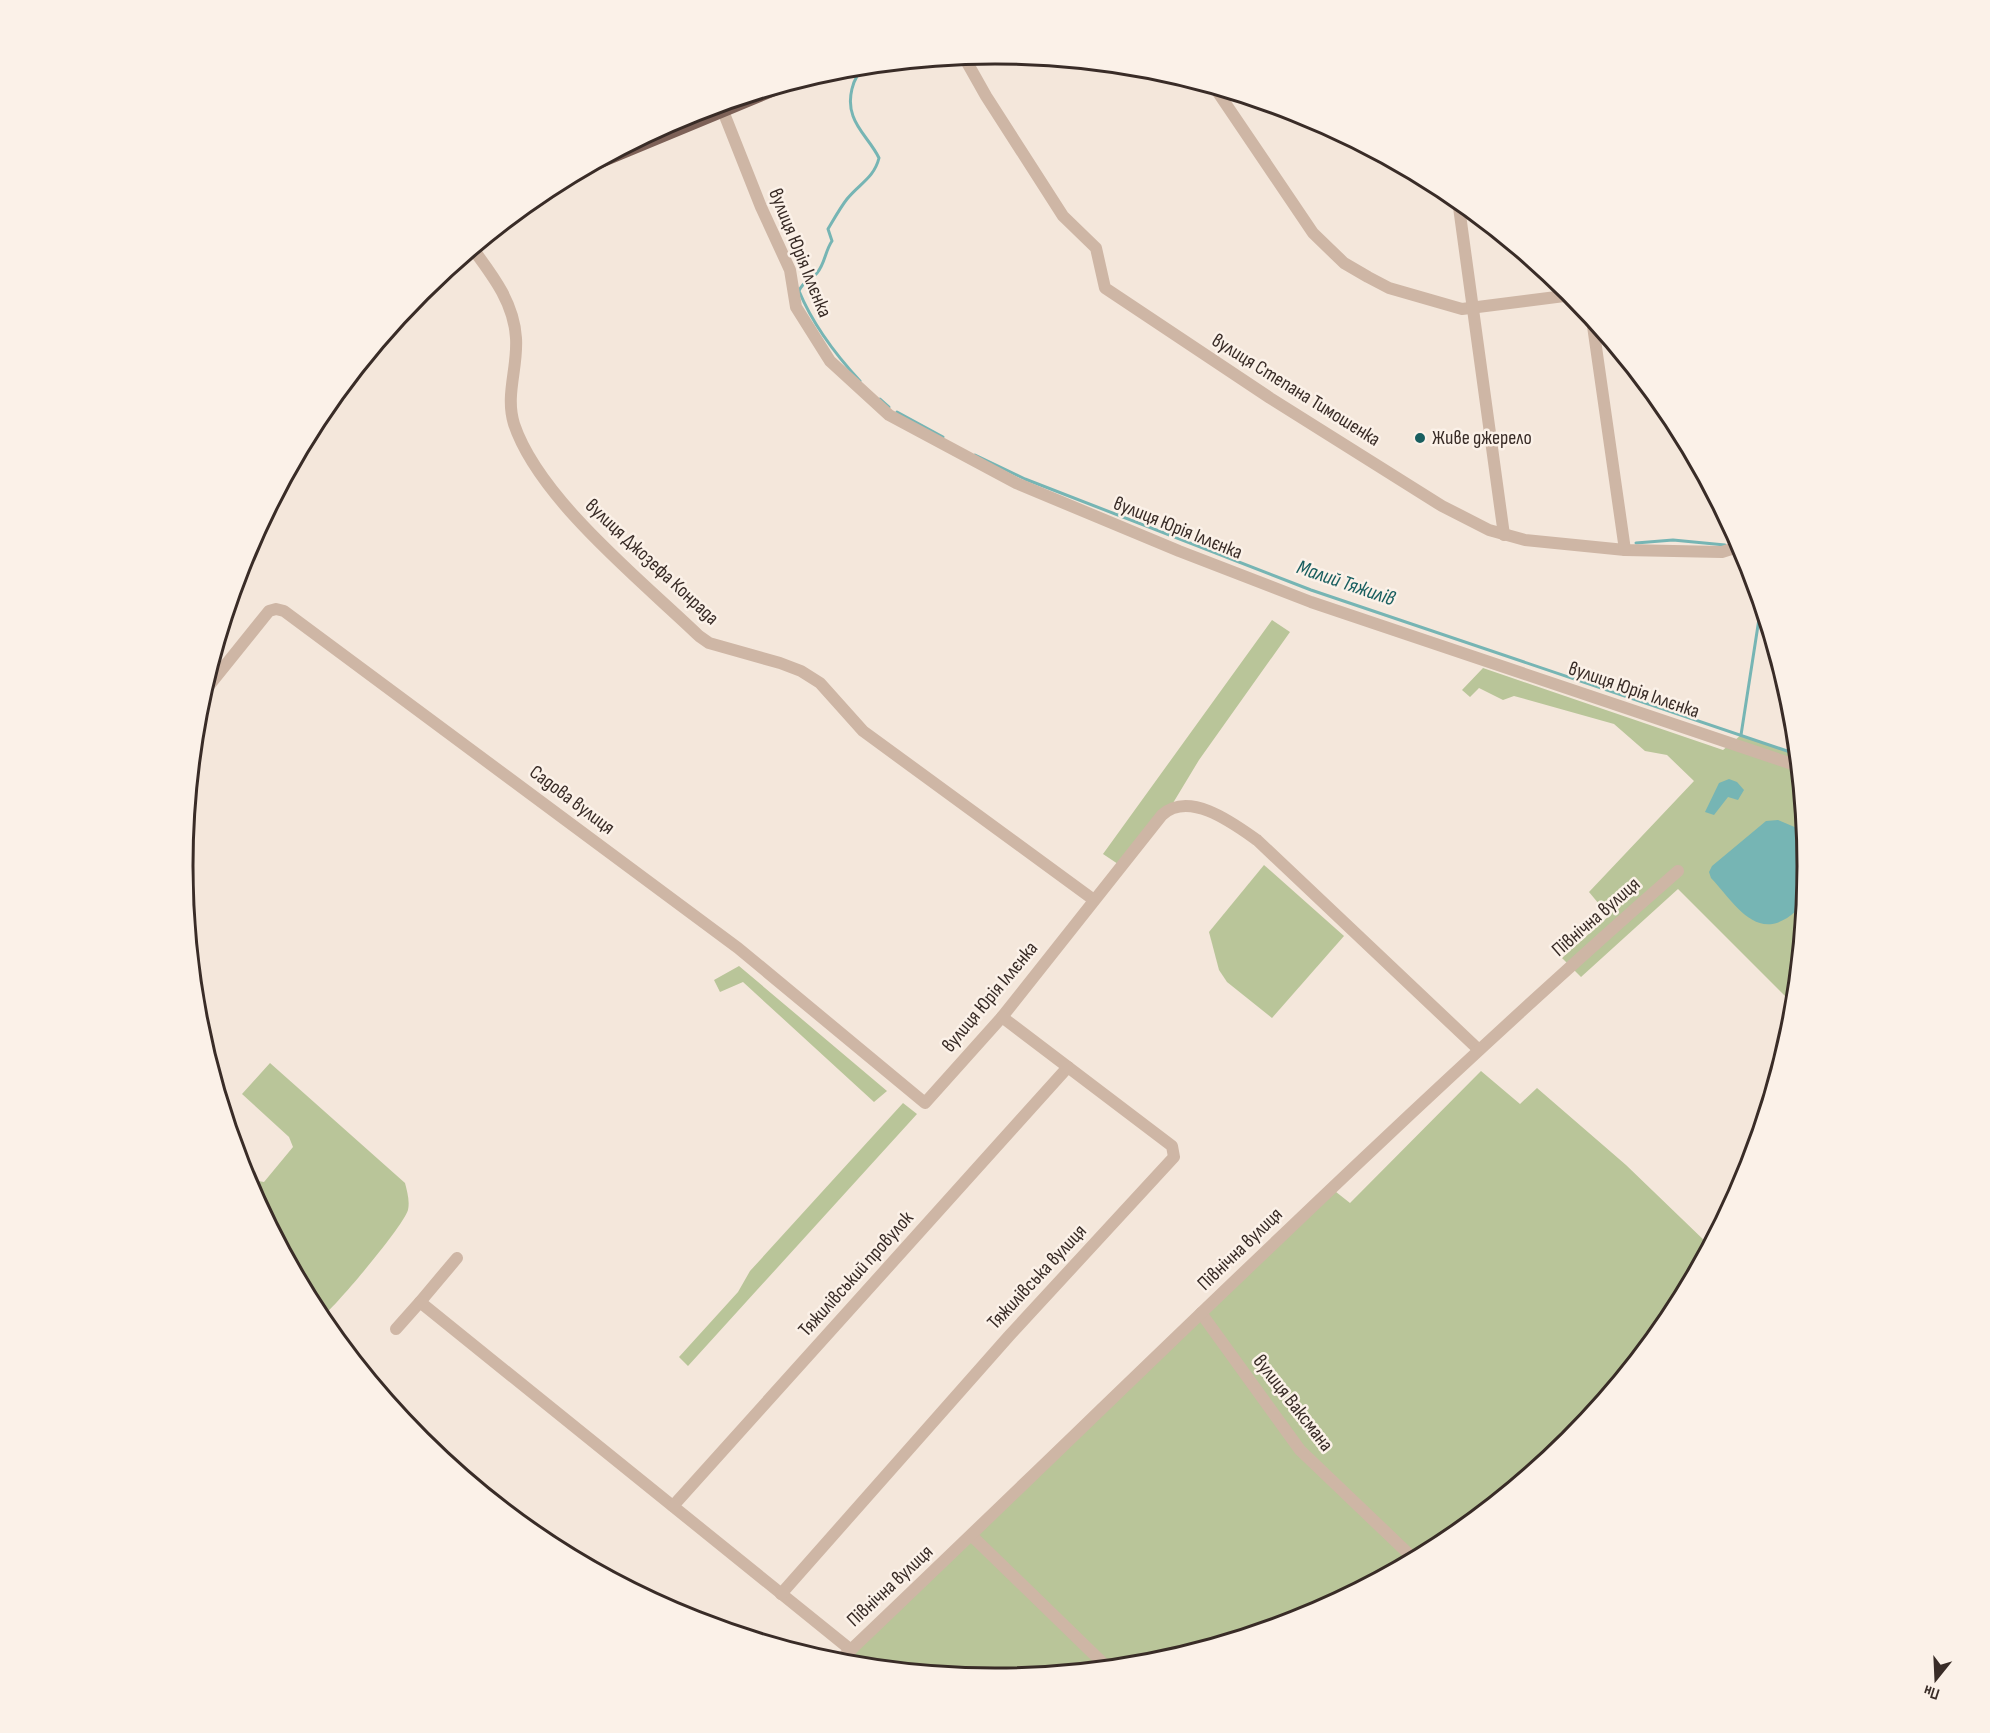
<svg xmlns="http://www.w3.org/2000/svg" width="1990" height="1733" viewBox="0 0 1990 1733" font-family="'Sofia Sans Condensed',sans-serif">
  <rect width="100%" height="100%" fill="#f4e7db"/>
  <g fill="#b9c599">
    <path d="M1272,620L1290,632L1199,760L1170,808L1121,866L1103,854Z"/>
    <path d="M1483,668L1723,750L1741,735L1796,754L1807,867L1794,1005L1678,889L1581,977L1562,958L1609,916L1589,892L1694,781L1667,755L1645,751L1614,724L1514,696L1503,700L1479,688L1470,697L1462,690Z"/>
    <path d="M1264,865L1344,936L1272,1018L1227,982L1219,970L1209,932Z"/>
    <path d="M739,966L887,1091L874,1102L743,982L720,992L714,980Z"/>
    <path d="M270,1063L405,1183C407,1191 410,1201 408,1210C402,1228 336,1306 320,1319L243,1172L253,1180L264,1182L293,1147L289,1137L242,1094Z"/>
    <path d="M1481,1071L1520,1104L1537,1088L1626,1165L1709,1245L1670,1318L1569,1441L1446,1542L1306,1617L1153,1663L995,1679L837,1663L1331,1188L1350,1203Z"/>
    <path d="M903,1103L917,1114L688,1366L679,1357L738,1292L750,1271Z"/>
  </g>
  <g fill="#76b5b4">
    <path d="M1729,779L1737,782L1744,790L1738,800L1728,797L1714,815L1705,812L1719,783Z"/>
    <path d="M1778,820L1804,831L1807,867L1803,912L1796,911C1758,945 1737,906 1711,878L1709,872L1712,866L1766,821Z"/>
  </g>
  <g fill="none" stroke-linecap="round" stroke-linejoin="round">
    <g stroke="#76b5b4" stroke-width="3">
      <path d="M860,381C835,354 813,325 799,291C803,281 811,280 817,273C825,264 825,251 832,241L828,229C834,219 840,208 847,199C859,184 874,178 879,158C872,143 858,131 853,116C847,100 852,77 865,67"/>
      <path d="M880,399L889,407"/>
      <path d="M897,412L943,437"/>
      <path d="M975,455L1025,479L1311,590L1796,754"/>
      <path d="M1636,543L1673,540L1725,545"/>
      <path d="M1741,735L1761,606"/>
    </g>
    <g stroke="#ceb6a5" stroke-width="12">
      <path d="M964,57L986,96L1063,216L1096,248L1105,288L1270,398L1442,506L1489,530L1525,540L1625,550L1722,552L1741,546"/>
      <path d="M1215,88L1313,233L1344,263L1368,277L1389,288L1462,309L1572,295"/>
      <path d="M723,111L761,207L790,270L796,307L830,361L889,415L1016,483L1179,551L1311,602L1798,766"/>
      <path d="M1458,200L1504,535"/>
      <path d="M473,249C493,276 514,303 516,338C518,368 505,395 514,424C539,499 642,581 699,636L709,643L780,663L801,671L820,683L863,731L1094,900"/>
      <path d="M1592,319L1625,550"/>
      <path d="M203,693L269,611L276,609L284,611L738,948L925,1103L1002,1017L1162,815C1189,790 1233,823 1257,840L1479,1050"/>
      <path d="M420,1302L457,1258"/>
      <path d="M1201,1313L1300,1450L1414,1559"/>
      <path d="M396,1329L420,1302L851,1650"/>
      <path d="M673,1506L1068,1067"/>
      <path d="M972,1536L1108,1668"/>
      <path d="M781,1594L1009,1336L1174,1157L1172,1146L1002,1017"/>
      <path d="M837,1663C1116,1398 1388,1125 1678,871"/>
    </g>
    <path stroke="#7d6157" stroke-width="15" d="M599,161L775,88"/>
  </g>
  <circle fill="#185e5f" stroke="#fbf1e8" stroke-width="2" cx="1420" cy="438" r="6"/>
  <g text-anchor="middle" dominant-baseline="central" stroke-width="5" stroke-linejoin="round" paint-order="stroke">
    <g font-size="20" fill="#392c27" stroke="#fbf1e8">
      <text transform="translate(800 253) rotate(68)">вулиця Юрія Іллєнка</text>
      <text transform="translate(1296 390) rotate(32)">вулиця Степана Тимошенка</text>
      <text transform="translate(1178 528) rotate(22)">вулиця Юрія Іллєнка</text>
      <text transform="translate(652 562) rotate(43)">вулиця Джозефа Конрада</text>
      <text transform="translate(1634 690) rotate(19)">вулиця Юрія Іллєнка</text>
      <text transform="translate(572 800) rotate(37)">Садова вулиця</text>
      <text transform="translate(1596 917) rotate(-41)">Північна вулиця</text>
      <text transform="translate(990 997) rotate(-50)">вулиця Юрія Іллєнка</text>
      <text transform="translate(1240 1249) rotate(-44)">Північна вулиця</text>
      <text transform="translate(856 1274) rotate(-48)">Тяжилівський провулок</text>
      <text transform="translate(1037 1277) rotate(-47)">Тяжилівська вулиця</text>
      <text transform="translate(1293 1403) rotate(52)">вулиця Ваксмана</text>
      <text transform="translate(890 1586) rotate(-43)">Північна вулиця</text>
    </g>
    <g font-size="20" fill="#392c27" stroke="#fbf1e8" text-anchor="start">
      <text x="1432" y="438">Живе джерело</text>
    </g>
    <g font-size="21" font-style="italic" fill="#185e5f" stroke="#fbf1e8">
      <text transform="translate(1346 583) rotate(19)">Малий Тяжилів</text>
    </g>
  </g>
  <path d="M0 0H1990V1733H0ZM193 866a802 802 0 1 1 1604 0a802 802 0 1 1-1604 0Z" fill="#fbf1e8" fill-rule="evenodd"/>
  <path fill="none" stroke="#392c27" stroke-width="3" d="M193 866a802 802 0 1 1 1604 0a802 802 0 1 1-1604 0Z"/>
  <g transform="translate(1936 1679) rotate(198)" stroke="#fbf1e8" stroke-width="4.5" paint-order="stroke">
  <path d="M0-4.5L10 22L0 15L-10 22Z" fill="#392c27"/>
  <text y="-9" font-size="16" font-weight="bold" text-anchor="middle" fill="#392c27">Пн</text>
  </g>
</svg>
